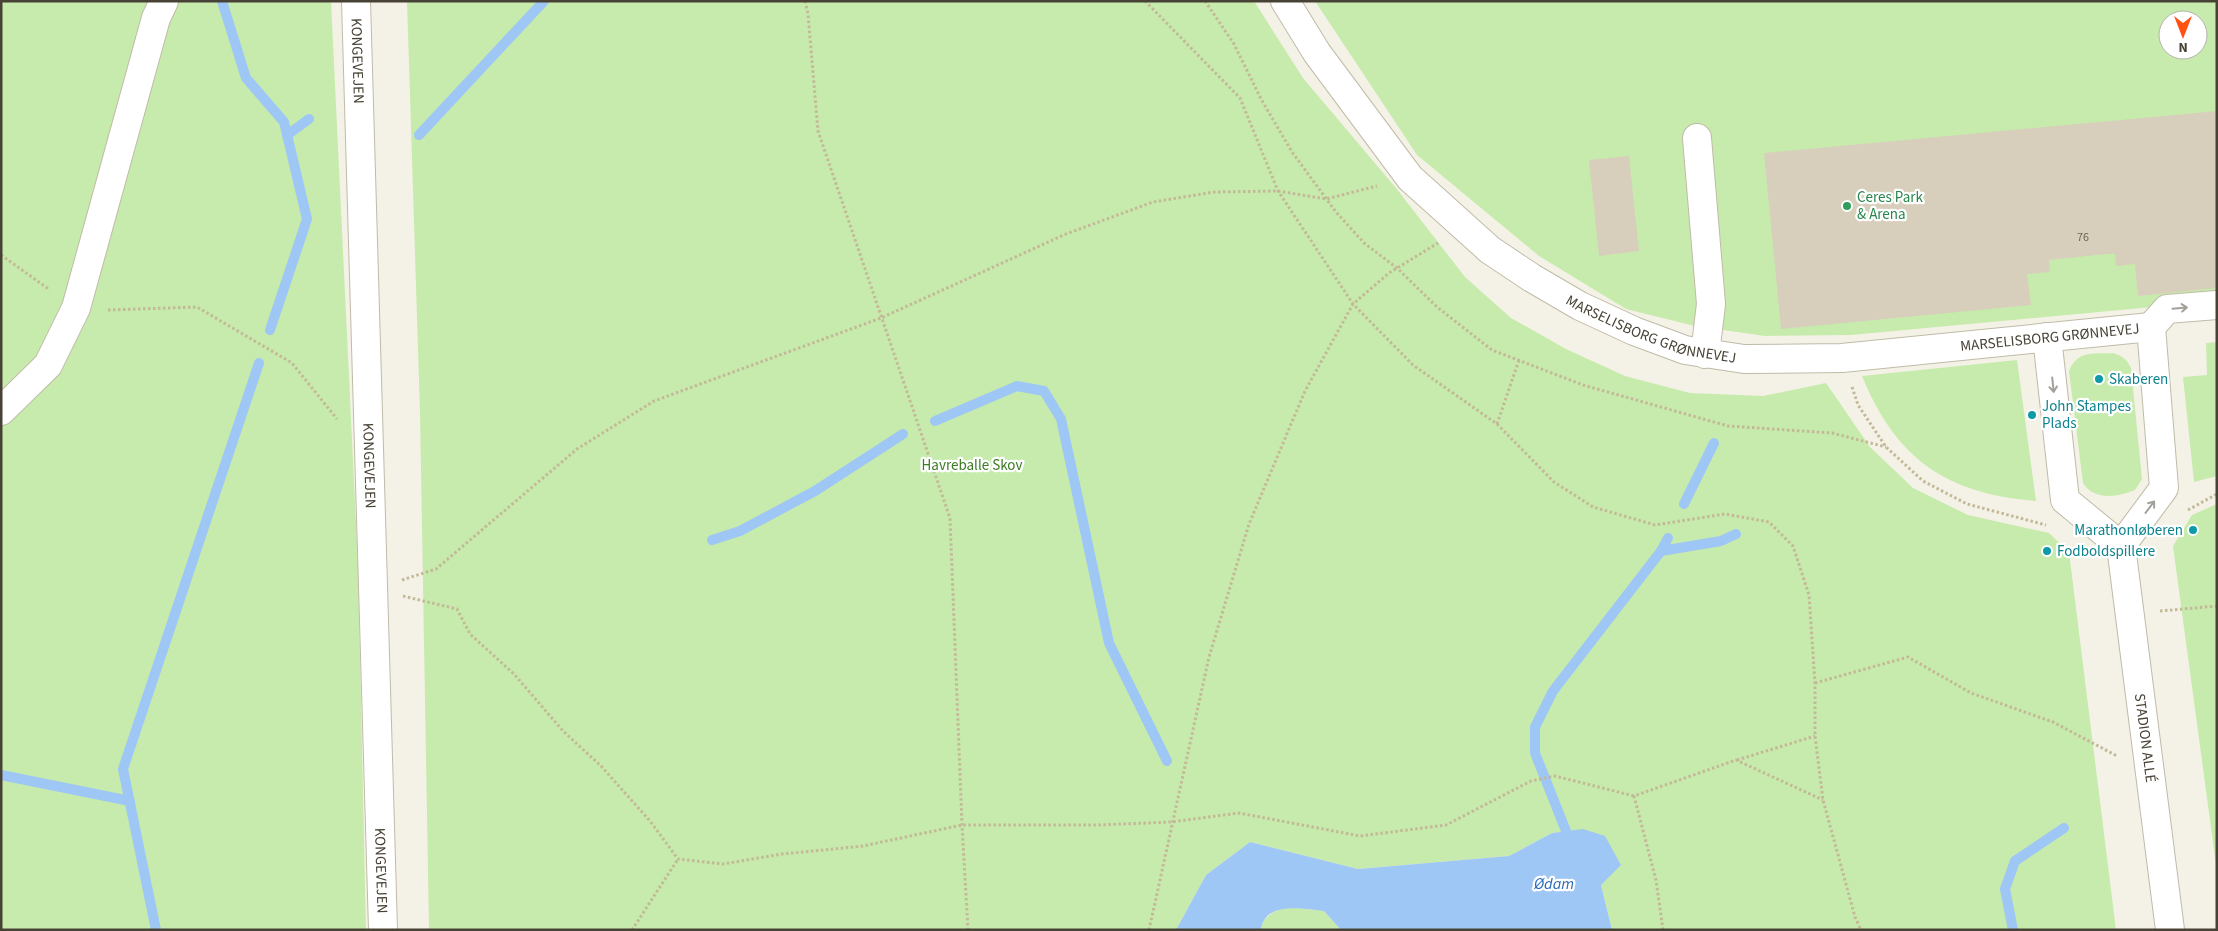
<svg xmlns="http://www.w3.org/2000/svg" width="2218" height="931" viewBox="0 0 2218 931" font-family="'Source Sans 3',sans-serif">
  <rect width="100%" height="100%" fill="#f4f2e6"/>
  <g fill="#c7ebac" fill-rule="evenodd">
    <path d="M1,1H331L358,565L366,930H1Z"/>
    <path d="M407,1H1254L1303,78L1396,188L1465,277L1511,318L1566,349L1625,376L1690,393L1763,396L1826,383L1870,447L1913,488L1968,515L2049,533L2069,552L2116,930H1612L1601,885L1566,831L1552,833L1509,856L1358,869L1250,842L1206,875L1176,930H429L420,412Z"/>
    <path d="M1315,1H2217V301L1851,335L1765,336L1695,326L1626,309L1539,256L1417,155ZM2168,20H2198V50H2168Z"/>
    <path d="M2217,342V476L2194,482L2183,377L2207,375L2206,343Z"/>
    <path d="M2113,353C2122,356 2127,359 2131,368L2142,479L2135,490C2118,497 2094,501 2083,483L2069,371C2077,350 2094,354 2113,353Z"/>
    <path d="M2017,360L2036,501C1946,494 1896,459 1862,376Z"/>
    <path d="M2217,504V872L2173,546L2192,515Z"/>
    <path d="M1291,907L1324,911L1341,930H1261C1263,914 1278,909 1291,907Z"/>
  </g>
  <path fill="#9ec7f5" d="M1583,829L1605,836L1621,865L1601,885L1612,930H1341L1324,911C1304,909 1265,900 1261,930H1176L1206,875L1250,842L1358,869L1509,856L1552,833Z"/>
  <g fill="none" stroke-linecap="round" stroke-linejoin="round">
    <g stroke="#9ec7f5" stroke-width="10">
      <path d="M222,1L246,78L284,122L307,219L270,330"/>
      <path d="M287,135L309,119"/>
      <path d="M419,135L544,1"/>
      <path d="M935,421L1017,386L1044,391L1061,419L1109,643L1167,761"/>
      <path d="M1684,504L1714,443"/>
      <path d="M712,540L740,531L815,491L903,434"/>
      <path d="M1661,551L1721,541L1736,534"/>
      <path d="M1,775L130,801"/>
      <path d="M1566,831L1535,753V727L1553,691L1661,551L1668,538"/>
      <path d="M156,930L123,769L259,363"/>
      <path d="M2013,930L2005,889L2015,861L2064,828"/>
    </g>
  </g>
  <g fill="#d7cfbb">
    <path d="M2217,111V288L2138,296L2135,264L2116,266L2115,254H2106L2049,260L2050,272L2027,274L2031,305L1781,329L1764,153Z"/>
    <path d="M1629,156L1639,251L1599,256L1589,160Z"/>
  </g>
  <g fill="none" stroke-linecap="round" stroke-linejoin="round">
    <defs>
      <g id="minor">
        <path id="s1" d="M356,1L383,930"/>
        <path id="s2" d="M1285,1L1317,53L1410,178L1490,250L1532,278L1580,306L1634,331L1685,350L1744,359L1842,358L2151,327"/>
        <path d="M1697,138L1711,304L1705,354"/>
        <path d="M2151,327L2167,309L2217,305"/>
        <path id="s3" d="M2047,337L2065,500L2121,546L2170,930"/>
        <path d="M1,411L48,365L76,308L156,18L164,1"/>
        <path d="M2121,546L2164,488L2151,327"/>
      </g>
    </defs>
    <use href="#minor" stroke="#c0bba8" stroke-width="30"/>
    <g stroke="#c3b998" stroke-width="3" stroke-dasharray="2.5 2.5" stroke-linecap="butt">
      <path d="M805,1L808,14L818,131L950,518L962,825L968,930"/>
      <path d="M1145,1L1240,98L1278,191L1353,304L1413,365L1497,424L1554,482L1593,507L1655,525L1725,514L1769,522L1793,546L1809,595L1815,683V736L1823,800L1855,917L1861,930"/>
      <path d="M1205,1L1234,44L1261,99L1292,152L1336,212L1364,243L1397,268L1437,307L1492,350L1583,385L1728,426L1832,433L1886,447"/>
      <path d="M1,255L50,290"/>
      <path d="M108,310L197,307L292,363L337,419"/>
      <path d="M1852,387L1858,405L1886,447L1923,481L1967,504L2046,525"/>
      <path d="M1497,424L1519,360"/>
      <path d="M2188,510L2217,494"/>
      <path d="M402,580L436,569L577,449L654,401L881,318L1066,234L1153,202L1214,192L1278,191L1326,199L1377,186"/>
      <path d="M403,596L457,609L470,634L514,674L563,731L601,766L650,821L678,859L723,864L782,854L863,846L962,825H1098L1171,822L1239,813L1360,836L1446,825L1531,781L1555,776L1634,796"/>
      <path d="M2160,611L2217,606"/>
      <path d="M1815,683L1908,657L1971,693L2053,722L2117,756"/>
      <path d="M1737,760L1815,736"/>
      <path d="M632,930L678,859"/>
      <path d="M1149,930L1209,657L1249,524L1305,391L1353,304L1389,273L1438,243"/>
      <path d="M1663,930L1656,880L1634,796L1736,760L1823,800"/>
    </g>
    <use href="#minor" stroke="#fff" stroke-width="28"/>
  </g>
  <defs><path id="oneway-shaft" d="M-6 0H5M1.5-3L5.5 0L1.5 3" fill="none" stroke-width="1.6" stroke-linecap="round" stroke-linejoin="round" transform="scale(1.25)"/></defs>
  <g stroke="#a3a09a">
    <use href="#oneway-shaft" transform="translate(2180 308) rotate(-5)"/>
    <use href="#oneway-shaft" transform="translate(2053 385) rotate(84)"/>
    <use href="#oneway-shaft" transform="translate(2150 507) rotate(-53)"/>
  </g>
  <circle fill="#2e9e5b" stroke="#fff" stroke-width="2" cx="1847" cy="206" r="5"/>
  <g fill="#0f9aa8" stroke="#fff" stroke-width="2">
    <circle cx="2099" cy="379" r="5"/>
    <circle cx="2032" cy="415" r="5"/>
    <circle cx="2193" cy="530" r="5"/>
    <circle cx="2047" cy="551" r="5"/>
  </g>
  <g text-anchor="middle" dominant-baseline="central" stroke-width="4.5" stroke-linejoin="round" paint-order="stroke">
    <g font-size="12" fill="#6b6556">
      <text x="2083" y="237">76</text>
    </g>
    <g font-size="15" fill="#474235" stroke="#fff">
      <text stroke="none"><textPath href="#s1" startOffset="60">KONGEVEJEN</textPath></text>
      <text stroke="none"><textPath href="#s2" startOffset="506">MARSELISBORG GRØNNEVEJ</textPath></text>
      <text stroke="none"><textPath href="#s2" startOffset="911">MARSELISBORG GRØNNEVEJ</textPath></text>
      <text stroke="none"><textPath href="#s1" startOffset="465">KONGEVEJEN</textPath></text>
      <text stroke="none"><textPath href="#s3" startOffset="430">STADION ALLÉ</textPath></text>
      <text stroke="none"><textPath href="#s1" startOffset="870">KONGEVEJEN</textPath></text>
    </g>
    <g font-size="15" fill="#27864d" stroke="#fff" text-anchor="start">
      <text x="1857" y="197">Ceres Park<tspan x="1857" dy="17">&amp; Arena</tspan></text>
    </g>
    <g font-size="15" fill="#0d838f" stroke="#fff" text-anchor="start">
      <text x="2109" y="379">Skaberen</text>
      <text x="2042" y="406">John Stampes<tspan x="2042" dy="17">Plads</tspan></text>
      <text x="2183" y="530" text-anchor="end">Marathonløberen</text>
      <text x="2057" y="551">Fodboldspillere</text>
    </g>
    <g font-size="15" fill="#3b7d24" stroke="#fff">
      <text x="972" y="465">Havreballe Skov</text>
    </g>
    <g font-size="16" font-style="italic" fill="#276aba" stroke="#fff">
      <text x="1554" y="884">Ødam</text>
    </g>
  </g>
  <rect width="2218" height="931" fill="none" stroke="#474235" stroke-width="5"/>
  <g transform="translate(2183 35) rotate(180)"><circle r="24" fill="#ffffff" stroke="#b5b3ae"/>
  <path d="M0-4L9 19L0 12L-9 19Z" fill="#ff5212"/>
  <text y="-8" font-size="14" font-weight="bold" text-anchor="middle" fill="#474235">N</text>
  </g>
</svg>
